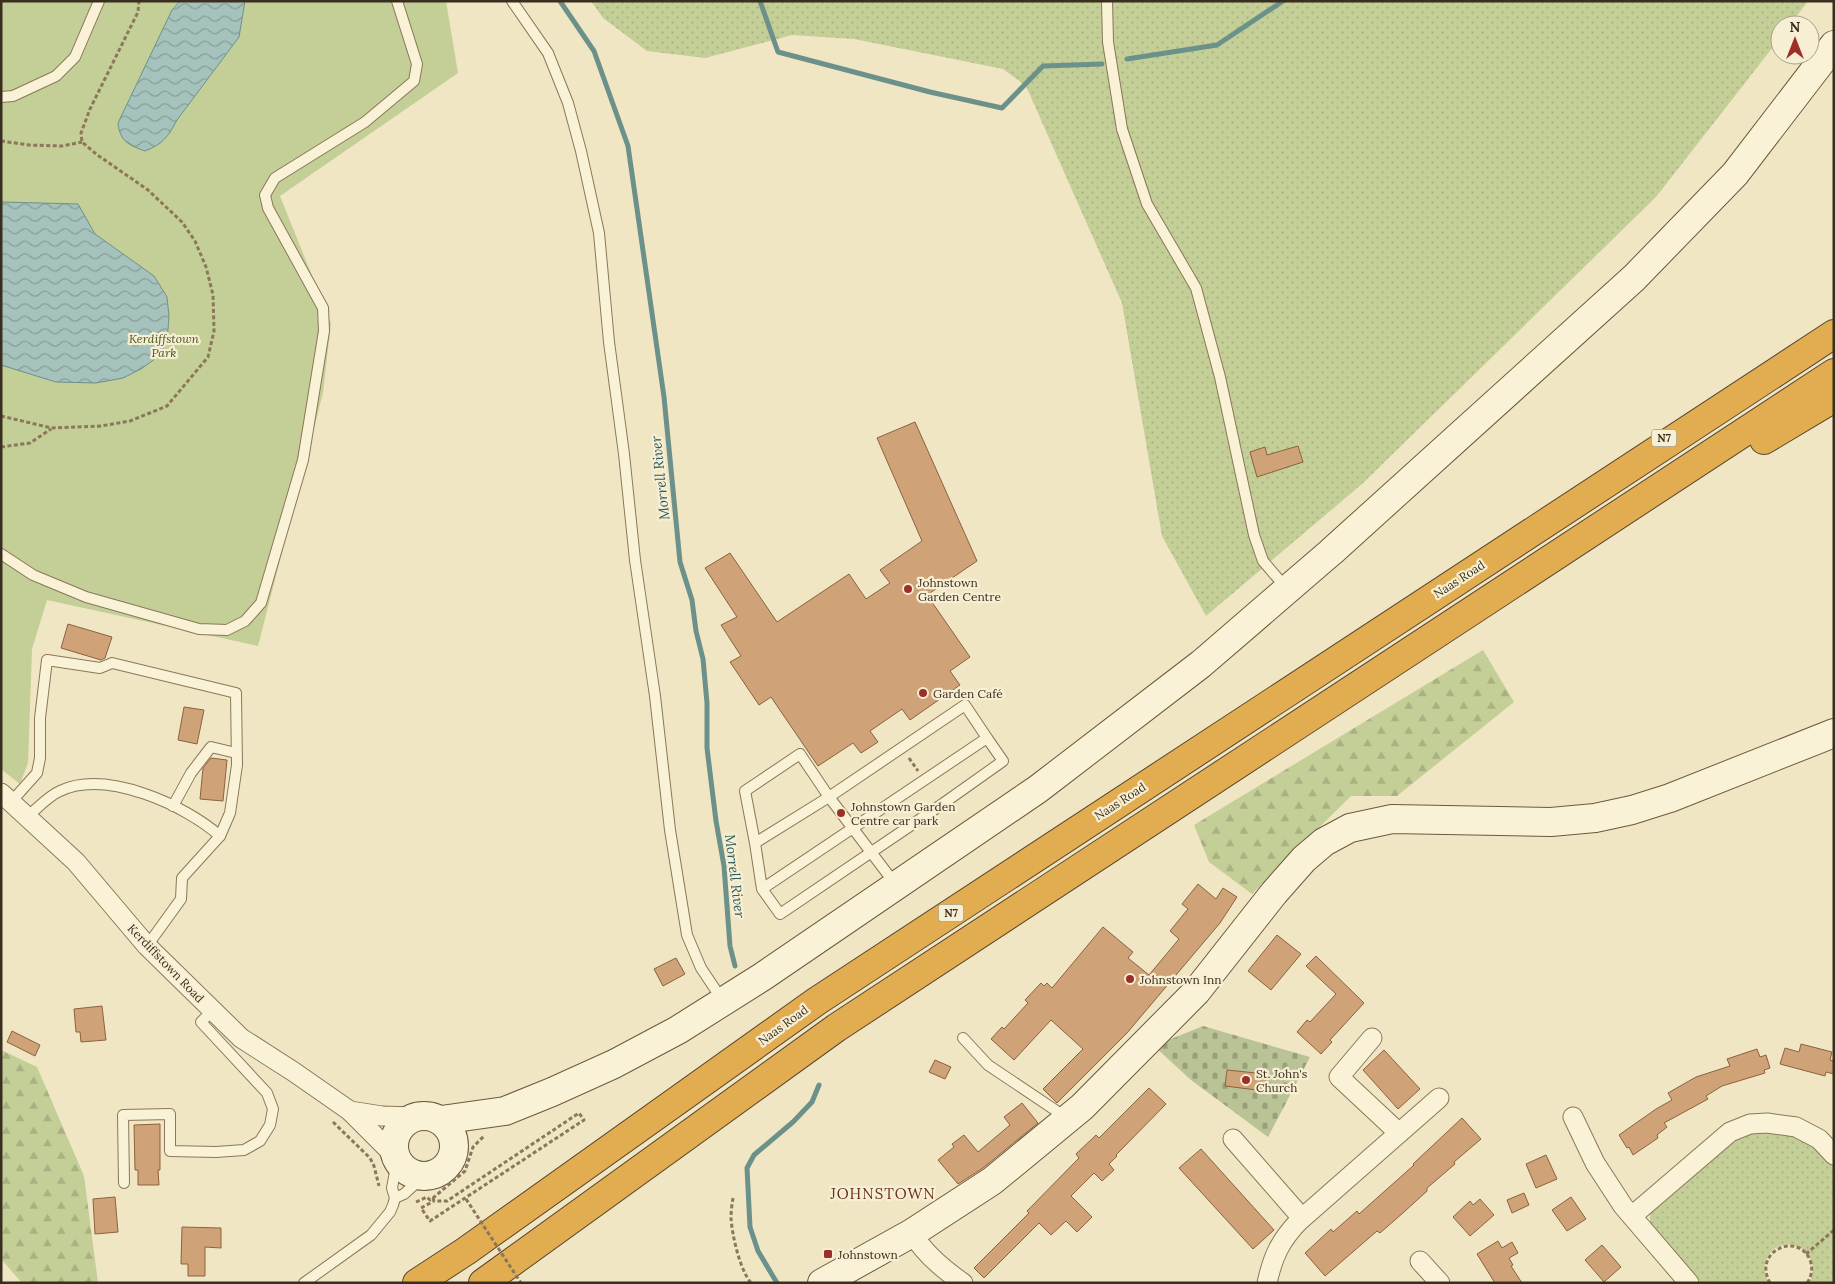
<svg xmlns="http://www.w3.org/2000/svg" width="1835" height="1284" viewBox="0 0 1835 1284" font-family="Lora,serif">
  <defs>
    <pattern id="grass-dots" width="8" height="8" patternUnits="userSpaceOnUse" patternTransform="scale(1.25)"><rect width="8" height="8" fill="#c4ce97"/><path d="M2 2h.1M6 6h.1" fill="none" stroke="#a9b182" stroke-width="1.8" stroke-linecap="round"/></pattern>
    <pattern id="forest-firs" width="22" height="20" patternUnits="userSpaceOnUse" patternTransform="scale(1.25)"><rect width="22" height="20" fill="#c4ce97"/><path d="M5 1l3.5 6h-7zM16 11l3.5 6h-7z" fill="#a9b182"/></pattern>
    <pattern id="cemetery-stones" width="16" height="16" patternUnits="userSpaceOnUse" patternTransform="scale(1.25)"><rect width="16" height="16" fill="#bac396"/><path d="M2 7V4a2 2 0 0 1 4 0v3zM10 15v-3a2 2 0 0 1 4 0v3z" fill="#989f7a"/></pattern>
    <pattern id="water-waves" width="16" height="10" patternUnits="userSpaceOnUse" patternTransform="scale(1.25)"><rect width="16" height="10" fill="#a6c2bc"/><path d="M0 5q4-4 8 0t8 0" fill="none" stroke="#889e98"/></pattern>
  </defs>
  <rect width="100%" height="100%" fill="#f0e6c3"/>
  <g fill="url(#grass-dots)">
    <path d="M591,1H1808L1790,25H1780V38L1656,197L1362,484L1206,616L1162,536L1122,303L1026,86L1003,69L854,39L792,35L705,58L647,51L603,18Z"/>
    <path d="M1773,1131L1802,1138L1817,1148L1834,1168V1283H1809C1827,1249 1778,1229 1766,1260C1763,1268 1765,1276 1769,1283H1700L1650,1224V1214L1730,1142L1751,1132Z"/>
  </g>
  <g fill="url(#forest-firs)">
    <path d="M1483,650L1514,702L1397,796H1351L1252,894L1209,862L1194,825Z"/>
    <path d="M1,1050L37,1067L84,1176L98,1283H22L1,1259Z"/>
  </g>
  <path fill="url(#cemetery-stones)" d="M1203,1026L1310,1057L1268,1137L1191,1080L1154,1046Z"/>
  <path fill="#c4ce97" d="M1,1H446L458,73L280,196L331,323L323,393L258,646L47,600L32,649L28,763L20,784L1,769Z"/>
  <g fill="url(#water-waves)" stroke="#6c918b">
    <path d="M180,1H245L239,37L177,120C168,137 163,144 145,151C129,145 120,142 118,123L172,10Z"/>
    <path d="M1,202L78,204L95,234L154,276L167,297L169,316L167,343L156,358L141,369L123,378L96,383L56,382L1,365Z"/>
  </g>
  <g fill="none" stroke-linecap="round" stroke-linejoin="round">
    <g stroke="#6c918b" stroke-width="5">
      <path d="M560,1L594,51L628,146L664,397L680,562L692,600L696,631L703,659L707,703V748L716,821L724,866L730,946L735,966"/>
      <path d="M760,1L778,52L930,92L1002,108L1043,66L1102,64"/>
      <path d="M1127,59L1217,45L1283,1"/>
      <path d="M777,1283L758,1251L750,1227L747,1168L754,1155L793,1122L812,1102L819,1085"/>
    </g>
  </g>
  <g fill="#cfa278" stroke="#8b623e">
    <path d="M915,422L977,561L927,595L970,657L950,671L960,685L910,720L902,709L870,731L878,742L861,753L853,743L818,766L771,697L759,705L730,662L741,656L721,625L737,617L705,568L730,553L777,622L849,574L866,599L890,583L880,570L922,541L877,438Z"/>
    <path d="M1298,446L1303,462L1257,477L1250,452L1265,447L1267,455Z"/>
    <path d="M68,624L112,637L105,658L101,660L61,648Z"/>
    <path d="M184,707L204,710L197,744L178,740Z"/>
    <path d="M211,758L227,760L223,801L200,799L203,768Z"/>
    <path d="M1198,884L1216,899L1223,888L1237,897L1220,923L1127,1033L1057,1103L1043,1089L1083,1049L1051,1020L1014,1060L991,1039L1002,1027L1004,1029L1028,1003L1025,1000L1041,983L1044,986L1047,983L1052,988L1103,927L1133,952L1128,958L1149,975L1179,939L1170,931L1188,909L1182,904Z"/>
    <path d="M1277,935L1301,954L1271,990L1248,971Z"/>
    <path d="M1316,956L1364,1003L1330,1040L1332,1042L1321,1054L1297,1032L1307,1020L1310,1022L1336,994L1306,966Z"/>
    <path d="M676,958L685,974L663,986L654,969Z"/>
    <path d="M102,1006L106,1040L81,1042L80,1032H76L74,1009Z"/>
    <path d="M12,1031L40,1045L35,1056L7,1042Z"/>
    <path d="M1801,1044L1832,1052L1830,1060L1834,1061V1074L1826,1072L1825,1076L1780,1064L1785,1048L1799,1052Z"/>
    <path d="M1757,1049L1760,1057L1766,1055L1770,1068L1764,1070L1765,1073L1722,1086L1706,1096L1708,1099L1664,1123L1667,1127L1657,1135L1658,1138L1633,1155L1629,1147L1627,1148L1619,1135L1656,1109L1672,1100L1668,1093L1696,1077L1730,1066L1727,1059Z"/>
    <path d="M1384,1050L1420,1089L1398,1109L1363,1070Z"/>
    <path d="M935,1060L951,1067L945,1079L929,1072Z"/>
    <path d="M1227,1070L1266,1074L1265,1091L1225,1086Z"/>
    <path d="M1149,1088L1166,1104L1116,1155L1117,1156L1109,1164L1114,1170L1102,1181L1094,1173L1071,1196L1092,1217L1077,1232L1066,1221L1051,1235L1039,1223L984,1278L974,1268L1029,1213L1027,1211L1079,1158L1076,1154L1096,1135L1099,1138Z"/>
    <path d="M1022,1103L1038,1123L983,1168L958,1184L938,1160L954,1147L952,1144L964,1135L978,1152L1010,1125L1004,1117Z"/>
    <path d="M1462,1118L1481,1139L1454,1162L1455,1164L1427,1188V1191L1404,1212L1380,1233L1377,1231L1325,1276L1305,1253L1331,1229L1333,1232L1357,1211L1359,1214L1414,1165L1413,1164Z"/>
    <path d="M160,1124V1170H158L159,1185H138V1170H135L134,1125Z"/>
    <path d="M1201,1149L1274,1230L1253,1249L1179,1168Z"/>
    <path d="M1546,1155L1557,1179L1536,1188L1526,1164Z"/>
    <path d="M1524,1193L1529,1205L1512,1213L1507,1200Z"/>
    <path d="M115,1197L118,1232L95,1234L93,1199Z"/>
    <path d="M1571,1197L1586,1219L1567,1231L1552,1210Z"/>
    <path d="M1480,1199L1494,1215L1470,1236L1453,1217L1470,1201L1473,1205Z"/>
    <path d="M182,1227L221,1228V1248L205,1247V1276H188V1264H181Z"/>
    <path d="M1498,1241L1502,1248L1512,1242L1518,1253L1509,1258L1513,1265L1511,1266L1522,1283H1495L1477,1254Z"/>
    <path d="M1602,1245L1621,1267L1604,1282L1585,1260Z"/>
  </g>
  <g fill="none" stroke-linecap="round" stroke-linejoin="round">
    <defs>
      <g id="lane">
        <path d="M512,1L548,53L568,103L581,151L599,233L609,342L624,454L635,560L655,696L670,830L687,935L701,968L723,1001"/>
        <path d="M1107,1L1108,42L1122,129L1147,204L1196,288L1220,377L1254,535L1263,561L1287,589"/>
        <path d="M1,97L13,96L56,76L75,57L99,1"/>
        <path d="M1,554L33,575L86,597L199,629L227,630L245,621L261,603L303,460L324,331L323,308L268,208L265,195L275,178L365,122L414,81L417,64L397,1"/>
        <path d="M11,802L37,773L40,758V718L47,660L100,668L112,663L236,693L237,765L230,813L220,836"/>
        <path d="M173,806L191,773L211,747L236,753"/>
        <path d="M27,817C37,809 48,796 60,791C106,769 185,805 220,836L182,878L181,899L147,946"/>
        <path d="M755,843L745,791L800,754L829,797L755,843L762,889L987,738L1003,761L941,805L780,914L762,889"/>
        <path d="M896,885L829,797L965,705L987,738"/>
        <path d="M963,1038L988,1065L1067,1118"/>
        <path d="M124,1183L123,1115L170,1114V1151L216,1152L244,1150L260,1141L270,1125L273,1109L267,1093L201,1022L213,1010"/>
        <path d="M395,1198L404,1194L424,1176"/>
        <path d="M304,1283L371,1235L390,1212L393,1205L395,1198L392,1188L397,1161"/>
      </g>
      <g id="street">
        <path d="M1,793L76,862L147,946L241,1038L294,1072L350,1111L395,1156"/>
        <path d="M1372,1038L1339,1077L1399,1133"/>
        <path d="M350,1111L382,1116L415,1117"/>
        <path d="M1573,1117L1595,1163L1623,1206L1689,1283"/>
        <path d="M1233,1139L1302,1218"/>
        <path d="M1632,1216L1730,1132L1750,1124L1767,1123L1796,1127L1819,1139L1834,1155"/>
        <path d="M912,1233C924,1253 944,1270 963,1283"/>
        <path d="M1420,1261L1440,1283"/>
        <path d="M1267,1283C1273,1256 1280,1241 1299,1221L1439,1098"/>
      </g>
      <g id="secondary">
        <circle cx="424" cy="1146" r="30"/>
        <path d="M441,1120L505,1111L552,1092L614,1064L678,1030L762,977L1038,789L1201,664L1331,552L1634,278L1735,174L1834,45"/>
        <path d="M822,1283L912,1233L992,1181L1082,1107L1196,992L1274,893L1304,859L1324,842L1350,828L1392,819L1551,822L1595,818L1632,810L1670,798L1834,733"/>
      </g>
      <g id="highway">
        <path d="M1764,440L1834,398"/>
        <path d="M417,1283L466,1251L817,1001L1834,334"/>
        <path d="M483,1283L836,1028L1834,373"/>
      </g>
    </defs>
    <use href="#lane" stroke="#8b7759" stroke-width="12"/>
    <use href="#street" stroke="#8b7759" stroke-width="21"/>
    <use href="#secondary" stroke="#6d583c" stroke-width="30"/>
    <use href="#highway" stroke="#58452e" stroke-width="30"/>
    <g stroke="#8b7759" stroke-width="3" stroke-dasharray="4 2.5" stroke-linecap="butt">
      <path d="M1,141L29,145L62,146L82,142"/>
      <path d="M1,416L52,428L101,426L130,421L167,406L208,357L214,331L213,295L206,267L195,241L182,222L148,190L96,154L82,142L81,133L90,109L138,12L139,1"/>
      <path d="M1,447L30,443L51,429"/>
      <path d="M909,758L918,771"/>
      <path d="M333,1122L370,1158L374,1166L379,1186"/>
      <path d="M433,1198L434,1201H447L579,1113L584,1120L430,1221L421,1208L434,1201"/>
      <path d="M733,1198C732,1204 731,1211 731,1218C732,1235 740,1270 751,1283"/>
      <path d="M416,1202L427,1197L430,1200L433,1198L465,1171L473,1147L485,1135"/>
      <path d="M1806,1254L1834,1230"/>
      <path d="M1770,1283C1752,1251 1798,1231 1810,1260C1813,1268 1812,1276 1807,1283"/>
    </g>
    <use href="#lane" stroke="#faf2d7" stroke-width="10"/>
    <use href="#street" stroke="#faf2d7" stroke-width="19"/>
    <use href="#secondary" stroke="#faf2d7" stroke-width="28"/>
    <use href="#highway" stroke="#e2ad51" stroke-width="28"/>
    <path stroke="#8b7759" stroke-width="3" stroke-dasharray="4 2.5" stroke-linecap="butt" d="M466,1199L521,1283"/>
  </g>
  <g fill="#9c2f27" stroke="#f7efd3" stroke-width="2">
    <circle cx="908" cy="589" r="5"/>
    <circle cx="923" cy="693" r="5"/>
    <circle cx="841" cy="813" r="5"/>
    <circle cx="1130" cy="979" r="5"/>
    <circle cx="1246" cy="1080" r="5"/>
    <rect x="823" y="1249" width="10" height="10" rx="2.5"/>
  </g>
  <g text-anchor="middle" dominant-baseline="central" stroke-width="4.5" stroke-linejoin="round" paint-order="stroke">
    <g fill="#f7efd3" stroke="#736854" stroke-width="1">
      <rect x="1651.5" y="429.5" width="25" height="17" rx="4"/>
      <rect x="938.5" y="904.5" width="25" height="17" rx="4"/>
    </g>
    <g font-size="11" font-weight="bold" fill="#3a2e1e">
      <text x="1664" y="438">N7</text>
      <text x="951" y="913">N7</text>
    </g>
    <g font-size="12" font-style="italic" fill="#475724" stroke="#f7efd3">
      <text x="164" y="338">Kerdiffstown<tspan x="164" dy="14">Park</tspan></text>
    </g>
    <g font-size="12" fill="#3a2e1e" stroke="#f7efd3">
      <text transform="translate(1459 579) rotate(-33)">Naas Road</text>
      <text transform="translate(1120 801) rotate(-33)">Naas Road</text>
      <text transform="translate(166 963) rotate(46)">Kerdiffstown Road</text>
      <text transform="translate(783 1025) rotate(-36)">Naas Road</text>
    </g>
    <g font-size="12" fill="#3a2e1e" stroke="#f7efd3" text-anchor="start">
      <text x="918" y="582">Johnstown<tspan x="918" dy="14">Garden Centre</tspan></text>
      <text x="933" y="693">Garden Café</text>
      <text x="851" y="806">Johnstown Garden<tspan x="851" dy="14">Centre car park</tspan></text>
      <text x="1140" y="979">Johnstown Inn</text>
      <text x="1256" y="1073">St. John's<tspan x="1256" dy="14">Church</tspan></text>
      <text x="838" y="1254">Johnstown</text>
    </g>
    <g font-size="14" font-style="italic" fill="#2d5a5a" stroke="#f7efd3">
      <text transform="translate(660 478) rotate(-96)">Morrell River</text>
      <text transform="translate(735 876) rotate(83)">Morrell River</text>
    </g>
    <g font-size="15" letter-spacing="1" fill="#68311c" stroke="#f7efd3">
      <text x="883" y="1193">JOHNSTOWN</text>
    </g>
  </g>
  <rect width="1835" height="1284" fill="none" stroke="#3a2e1e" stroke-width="5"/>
  <g transform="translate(1795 40)"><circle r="24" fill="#f7efd3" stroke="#aba28b"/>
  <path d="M0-4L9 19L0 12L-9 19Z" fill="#9c2f27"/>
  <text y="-8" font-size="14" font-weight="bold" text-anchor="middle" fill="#3a2e1e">N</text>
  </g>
</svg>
